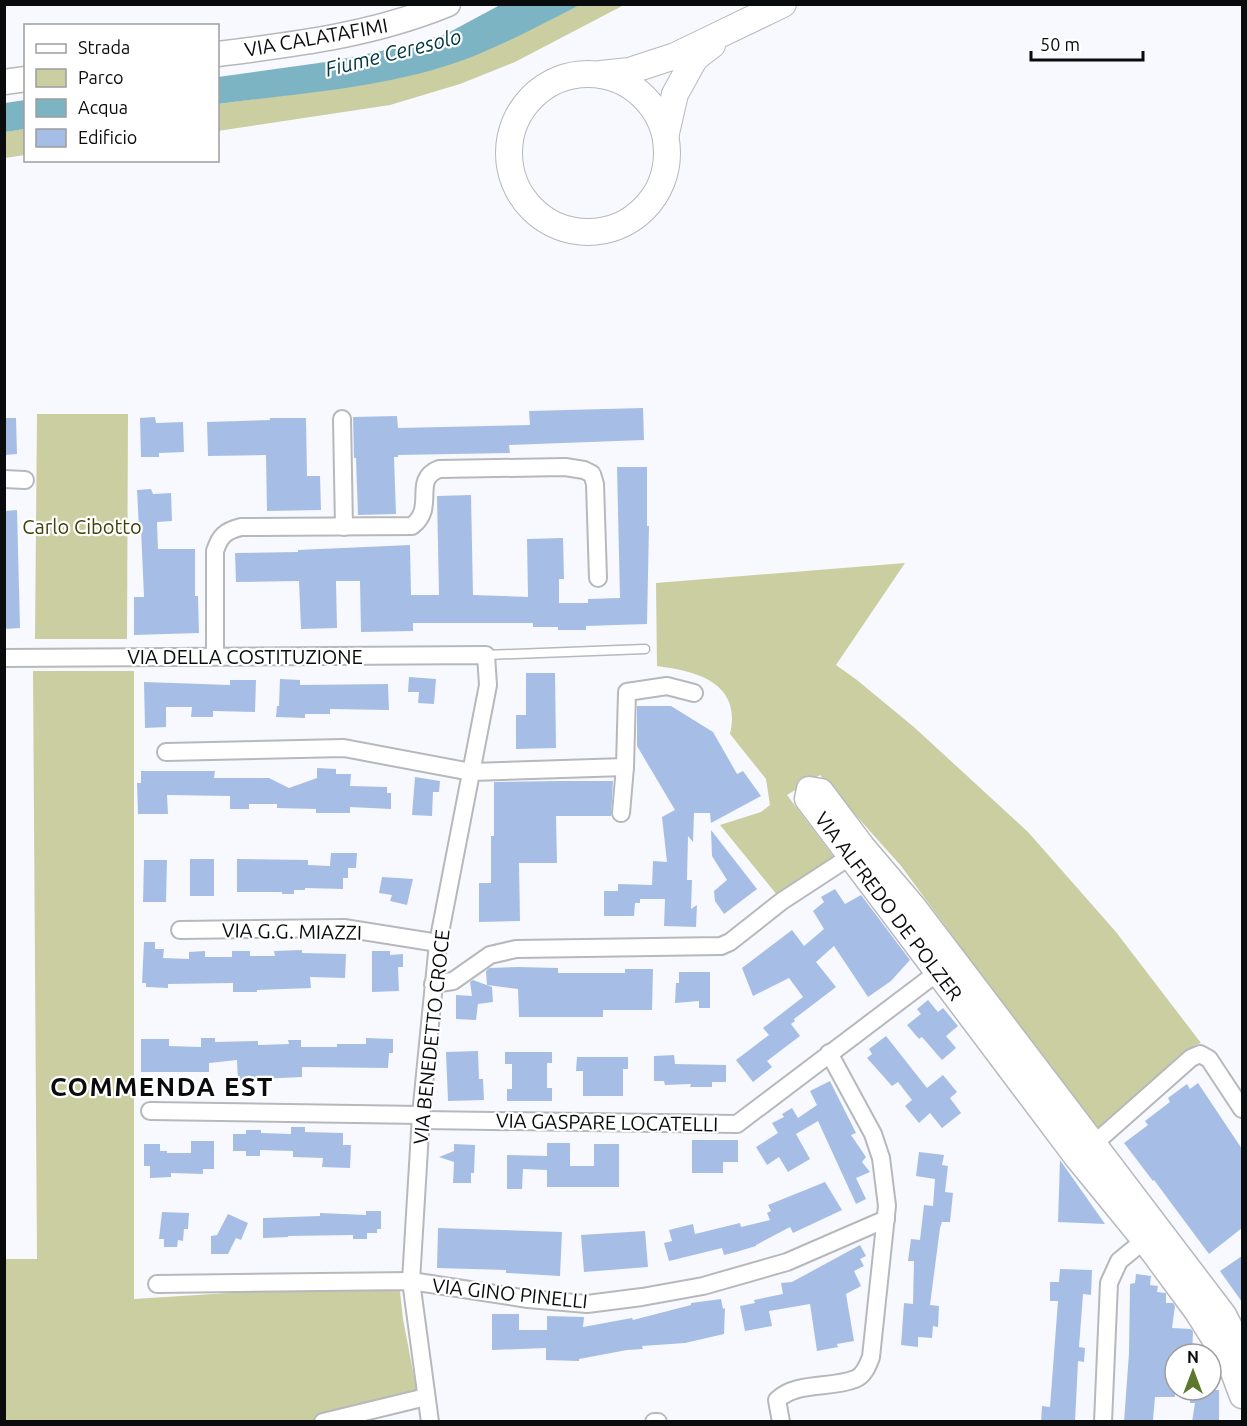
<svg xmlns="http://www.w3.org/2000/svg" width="1247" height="1426" viewBox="0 0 1247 1426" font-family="Ubuntu,sans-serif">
  <rect width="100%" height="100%" fill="#f7f9fe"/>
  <g fill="#cbcea0">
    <path d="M580,5H624L515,62L460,84L390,105L218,131V104L363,85L508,40Z"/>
    <path d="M25,129V155L5,158L4,132Z"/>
    <path d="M37,414H128L127,639H35Z"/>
    <path d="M905,563L836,665L857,680L915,728L1028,832L1116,932L1201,1043L1195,1045L1096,1130L901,866L820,775L787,795L836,860L777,895L720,825L761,812L770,805L766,779L730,734C742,683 697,671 657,666L656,583Z"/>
    <path d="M33,671H134V1299L399,1282L403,1319L419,1403L347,1421L5,1422V1259H37Z"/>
  </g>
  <g fill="#7db4c3">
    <path d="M500,5H580C544,23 507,43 469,58C389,88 301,93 218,104V77L333,61L405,46L446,34Z"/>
    <path d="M25,100V129L5,132V103Z"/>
  </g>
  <g fill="#a6bee5">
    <path d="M643,408L644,440L509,445L510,453L398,455V457H394L396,514L358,515L356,458H354L353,417L397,416L398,428L530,425L529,411Z"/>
    <path d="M155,417L156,423L183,422L184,452L159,453V457H141L140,418Z"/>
    <path d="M4,418H16L17,454L4,455Z"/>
    <path d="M270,418H306L307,476H320L321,510L267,511L266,455L208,456L207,422L270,420Z"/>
    <path d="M617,467H647V526H649L647,624L586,626V630H558V627H533V623H413V631L361,632L360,581H336L337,628L301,629L299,581L236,582L235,553L298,552V550L410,545L411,595H439L437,496L471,495L473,595L528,597L527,539L563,538L564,579H559V603H588V599L620,598Z"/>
    <path d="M151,489L153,494L171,493L172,521L157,522L158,549H195V596H198L199,633L134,635V597H144L141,529H139L137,490Z"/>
    <path d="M17,510L20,628L4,629V511Z"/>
    <path d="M526,673H555L556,748L516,749V715H526Z"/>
    <path d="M409,677L436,679L434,704L418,703L419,692H408Z"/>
    <path d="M280,679L300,680V685L388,684L389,710L330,709V714H305V718L276,717L277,706H279Z"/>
    <path d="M230,680H256L255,712L213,711V717H191L192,707H166V727L145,728L144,682L230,685Z"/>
    <path d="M637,706H671L713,732L737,774L743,771L761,796L711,823L710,813H694L693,842L688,836L687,880H692L691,909L697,905L696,927L664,926L665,899H640V903H635L634,916H604V891H618V884L652,885L653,861L667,862L662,817L675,810L637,746Z"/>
    <path d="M317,768L336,769V774H351L350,786L387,787V793H391V809L350,807V813H316V809L277,808V804H249V809H230V796L167,795L168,814H138L137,783H141V771H215L214,778H269L289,788L317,778Z"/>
    <path d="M415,777L440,781L439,792H433L432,816L412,815Z"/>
    <path d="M563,781H613L611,816H556L557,863H519L520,921L479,922V883H491V836H494V782Z"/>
    <path d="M711,830L757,889L724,914L715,901L714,891L727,880L712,856Z"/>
    <path d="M331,853H357L356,868H348V878H343V889L305,888V890H294V894H282V892H237V859L308,860V865L330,866Z"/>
    <rect x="190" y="859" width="24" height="37"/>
    <path d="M144,860H167L166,902H143Z"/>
    <path d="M382,877L413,879L407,905L390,901L392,895L379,893Z"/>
    <path d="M835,889L845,904L861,895L910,960L891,981L868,997L834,946L816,962L836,987L794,1019L795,1021L791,1024L800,1036L767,1061L772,1067L753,1082L736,1060L769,1035L763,1028L803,997L789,978L753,996L742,968L792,930L804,946L824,929L813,911L824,902L821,897Z"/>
    <path d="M144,942H155V949H164L163,958L189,959V952L205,951V957H232V951H250V956H275L274,951L302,950V953L346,954L345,978L310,977L311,988L257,990V992H233V983L168,984V988L146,987V983H142Z"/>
    <path d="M372,951H390V955L403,954V967H398L399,991L372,992Z"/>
    <path d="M518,967L558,968V973H625V969H653L652,1010H603V1017H519L518,989L487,985L486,971L489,968Z"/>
    <path d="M679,972H710V1008H699V1001L675,1003L676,983H679Z"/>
    <path d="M473,980L492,987L493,1002L478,1004L476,1020L456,1019V995L472,996L470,982Z"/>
    <path d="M928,1000L938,1012L943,1008L958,1026L946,1036L956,1048L942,1060L922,1037L919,1039L907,1025L921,1014L917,1009Z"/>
    <path d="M886,1036L927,1088L943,1075L957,1092L950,1098L961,1113L942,1128L930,1113L919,1123L905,1106L912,1100L898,1082L892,1086L867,1058L872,1054L869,1049Z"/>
    <path d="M201,1038H215V1042L258,1041V1045L289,1044L288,1040H301V1047H337V1044H366V1038L393,1039V1053H389L388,1068L302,1067V1077L259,1079V1081H238L237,1060L209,1063V1072H141V1039H169V1046L201,1047Z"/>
    <path d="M478,1051L479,1079H483L484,1100L448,1101L446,1052Z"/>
    <path d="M505,1052H552V1063H547V1088H552V1101H507V1089H512V1064H505Z"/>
    <path d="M674,1055L675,1064L726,1065V1082H712V1087H690L691,1084L665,1085L664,1081H654V1056Z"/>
    <path d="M577,1057H628V1069H623V1096H583V1071H576Z"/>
    <path d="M830,1081L856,1133L851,1135L866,1157L862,1162L870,1172L856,1178L866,1199L856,1204L818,1121L796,1134L810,1159L788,1172L779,1157L767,1165L756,1147L778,1133L772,1123L784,1117L782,1114L792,1108L798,1118L817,1105L810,1091Z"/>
    <path d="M1198,1083L1242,1149V1228L1209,1254L1154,1180L1153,1181L1124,1143L1148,1125L1145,1121L1170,1102L1168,1098L1187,1084L1190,1089Z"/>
    <path d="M291,1127H305V1132L343,1133V1145H351L350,1168L322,1167L323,1158L293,1157V1151L260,1150V1156H246V1151H233V1134H246V1130H261V1133L291,1134Z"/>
    <path d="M692,1140H738V1162H723V1173H692Z"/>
    <path d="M191,1141H214V1169H203V1174L171,1173V1177L150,1178V1166H144V1144H160V1151H167V1153H191Z"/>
    <path d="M547,1143H570V1166H594V1144H619V1187H547V1170L523,1169L522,1189H507V1155L547,1156Z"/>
    <path d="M454,1144L475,1145L474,1173H471V1183H453L454,1162L439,1157L454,1151Z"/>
    <path d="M919,1152L944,1155L942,1165L948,1166L945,1192L953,1193L950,1222H942L940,1228L930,1305L939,1306L938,1327L933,1326L932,1338L918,1337V1347L901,1345L904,1303L913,1304L914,1261H908L911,1239L920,1240L924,1205L933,1206L935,1179L916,1176Z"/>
    <path d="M1060,1160L1105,1224L1058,1222Z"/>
    <path d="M825,1182L842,1210L793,1233L790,1227L756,1245V1246L736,1252L724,1255L722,1248L669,1261L664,1243L672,1241L669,1230L693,1224L695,1234L740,1223L741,1227L770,1220L767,1213L771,1211L768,1205Z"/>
    <path d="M366,1211H381V1229H377V1233H367V1239H353V1235L288,1236V1237L263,1238V1218L320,1216V1213L366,1215Z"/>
    <path d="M162,1212L189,1213L188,1229H184L183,1241L178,1240L177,1247H164V1239H159Z"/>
    <path d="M228,1214L248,1223L241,1240L236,1238L228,1254H211V1236L217,1235Z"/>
    <path d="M438,1228L562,1232L560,1276L506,1273V1270L437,1268Z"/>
    <path d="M645,1231L648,1267L584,1272L581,1235Z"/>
    <path d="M860,1245L866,1256L860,1259L864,1266L854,1271L861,1286L846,1294L854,1341L837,1344L838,1347L817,1351L810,1304L769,1311L772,1326L745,1331L740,1306L755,1303L754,1300L783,1294L781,1283L792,1282Z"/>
    <path d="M1242,1256V1302L1220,1271Z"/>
    <path d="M1060,1269L1092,1270L1091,1295L1083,1294L1079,1347L1085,1348L1084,1362L1078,1361L1075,1422H1041L1042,1406L1050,1407L1058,1301H1050V1282H1059Z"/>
    <path d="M1136,1274L1151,1276L1150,1285L1158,1286L1157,1292L1166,1293V1303H1173L1175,1306L1172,1328L1191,1329L1193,1332L1192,1354H1175V1397H1155L1153,1420L1124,1422L1129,1353L1130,1284L1135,1283Z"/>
    <path d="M721,1299L723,1309L725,1308L724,1334L685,1343L642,1346L643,1349L627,1350L579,1359V1361L546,1360V1348L492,1350V1314H519V1330H547V1316L584,1317L583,1327L632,1318L633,1320L691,1305V1303Z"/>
    <path d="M1190,1390H1219V1422H1192L1195,1403H1190Z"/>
  </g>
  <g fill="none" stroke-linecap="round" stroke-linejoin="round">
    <defs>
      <path id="lane" d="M486,655L645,649"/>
      <g id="street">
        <path d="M342,419L344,527"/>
        <path d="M4,479L25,480"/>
        <path d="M215,656V551C220,536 225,531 241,527L412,526C437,507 411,480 439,469L565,467L584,470L592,474L595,484L598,578"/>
        <path d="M4,658L486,655L488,685L438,943L421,1115L411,1281L430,1422"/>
        <path d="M166,752L344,748L471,772L625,767"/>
        <path d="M621,813L625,767L627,692L667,686L694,693"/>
        <path d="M180,930L344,928L438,943"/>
        <path d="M433,984L453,981L490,955L516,949L721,946L730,942L782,901L857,852"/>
        <path d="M150,1111L421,1115"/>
        <path d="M421,1120L737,1124L946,966"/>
        <path d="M1087,1150L1191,1058L1200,1054L1209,1059L1242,1109"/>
        <path d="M157,1284L411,1281L528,1299L587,1304L642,1297L703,1286L787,1262L886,1219"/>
        <path d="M323,1422L426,1397"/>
        <path d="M654,1422H658"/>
        <path d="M781,1422L777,1400C797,1381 830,1389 855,1379C864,1376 868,1365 871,1357L887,1206L881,1158L873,1134L829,1053"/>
        <path d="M1103,1422L1109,1283L1119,1261L1152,1234"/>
      </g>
      <g id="secondary">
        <path d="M218,54C297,44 373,35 448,4"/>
        <path d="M4,82L26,79"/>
        <path d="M1242,1350L1224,1315L914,907L863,847L821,791L809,789L807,799L1077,1158L1144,1240L1197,1312L1230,1364L1242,1396"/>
      </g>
      <g id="primary">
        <circle cx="588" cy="153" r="79"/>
        <path d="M601,74L629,71L675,56L783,4"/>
        <path d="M666,133L675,94L695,58L712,45"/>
      </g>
    </defs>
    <use href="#lane" stroke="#b6b8bc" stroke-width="11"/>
    <use href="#street" stroke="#b6b8bc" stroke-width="20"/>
    <use href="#secondary" stroke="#b6b8bc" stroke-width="27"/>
    <use href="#primary" stroke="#b6b8bc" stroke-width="28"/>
    <use href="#lane" stroke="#fff" stroke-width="8"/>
    <use href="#street" stroke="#fff" stroke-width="16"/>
    <use href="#secondary" stroke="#fff" stroke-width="24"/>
    <use href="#primary" stroke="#fff" stroke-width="26"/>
  </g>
  <g text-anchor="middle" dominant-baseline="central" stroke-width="4.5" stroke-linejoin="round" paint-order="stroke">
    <g font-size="20" fill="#0a0b0d" stroke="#fff">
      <text transform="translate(316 37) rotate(-10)">VIA CALATAFIMI</text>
      <text x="245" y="656">VIA DELLA COSTITUZIONE</text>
      <text transform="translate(889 906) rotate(53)">VIA ALFREDO DE POLZER</text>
      <text transform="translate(292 931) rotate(1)">VIA G.G. MIAZZI</text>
      <text transform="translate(431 1037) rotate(-84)">VIA BENEDETTO CROCE</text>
      <text transform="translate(607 1122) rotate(1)">VIA GASPARE LOCATELLI</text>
      <text transform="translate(510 1293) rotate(6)">VIA GINO PINELLI</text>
    </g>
    <g font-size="20" fill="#41430c" stroke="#fff">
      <text x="82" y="526">Carlo Cibotto</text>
    </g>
    <g font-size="21" font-style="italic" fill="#003742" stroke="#fff">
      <text transform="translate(393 52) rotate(-14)">Fiume Ceresolo</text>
    </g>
    <g font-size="26" font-weight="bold" letter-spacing="1.5" fill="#0a0b0d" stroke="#fff">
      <text x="162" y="1086">COMMENDA EST</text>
    </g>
  </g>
  <rect width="1247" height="1426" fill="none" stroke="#0a0b0d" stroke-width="12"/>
  <rect x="24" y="24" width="195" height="138" fill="#ffffff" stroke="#9d9d9e" stroke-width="1.5"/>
  <rect x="36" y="44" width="30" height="9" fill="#ffffff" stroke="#9d9d9e" stroke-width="1.5"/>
  <text x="78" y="54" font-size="18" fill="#0a0b0d">Strada</text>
  <rect x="36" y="69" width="30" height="18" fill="#cbcea0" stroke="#9d9d9e" stroke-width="1.5"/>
  <text x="78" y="84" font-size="18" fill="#0a0b0d">Parco</text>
  <rect x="36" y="99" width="30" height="18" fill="#7db4c3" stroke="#9d9d9e" stroke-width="1.5"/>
  <text x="78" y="114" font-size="18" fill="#0a0b0d">Acqua</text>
  <rect x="36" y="129" width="30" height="18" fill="#a6bee5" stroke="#9d9d9e" stroke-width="1.5"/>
  <text x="78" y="144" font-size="18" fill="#0a0b0d">Edificio</text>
  <g transform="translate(1193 1372)"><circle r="28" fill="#ffffff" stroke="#9d9d9e" stroke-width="1.5"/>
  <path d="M0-4.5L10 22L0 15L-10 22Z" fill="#5d782c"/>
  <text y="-9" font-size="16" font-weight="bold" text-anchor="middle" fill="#0a0b0d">N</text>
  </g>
  <path d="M1031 51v9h112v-9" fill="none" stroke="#0a0b0d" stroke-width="3"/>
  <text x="1040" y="51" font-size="18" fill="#0a0b0d" stroke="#ffffff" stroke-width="4.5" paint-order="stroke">50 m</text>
</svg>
